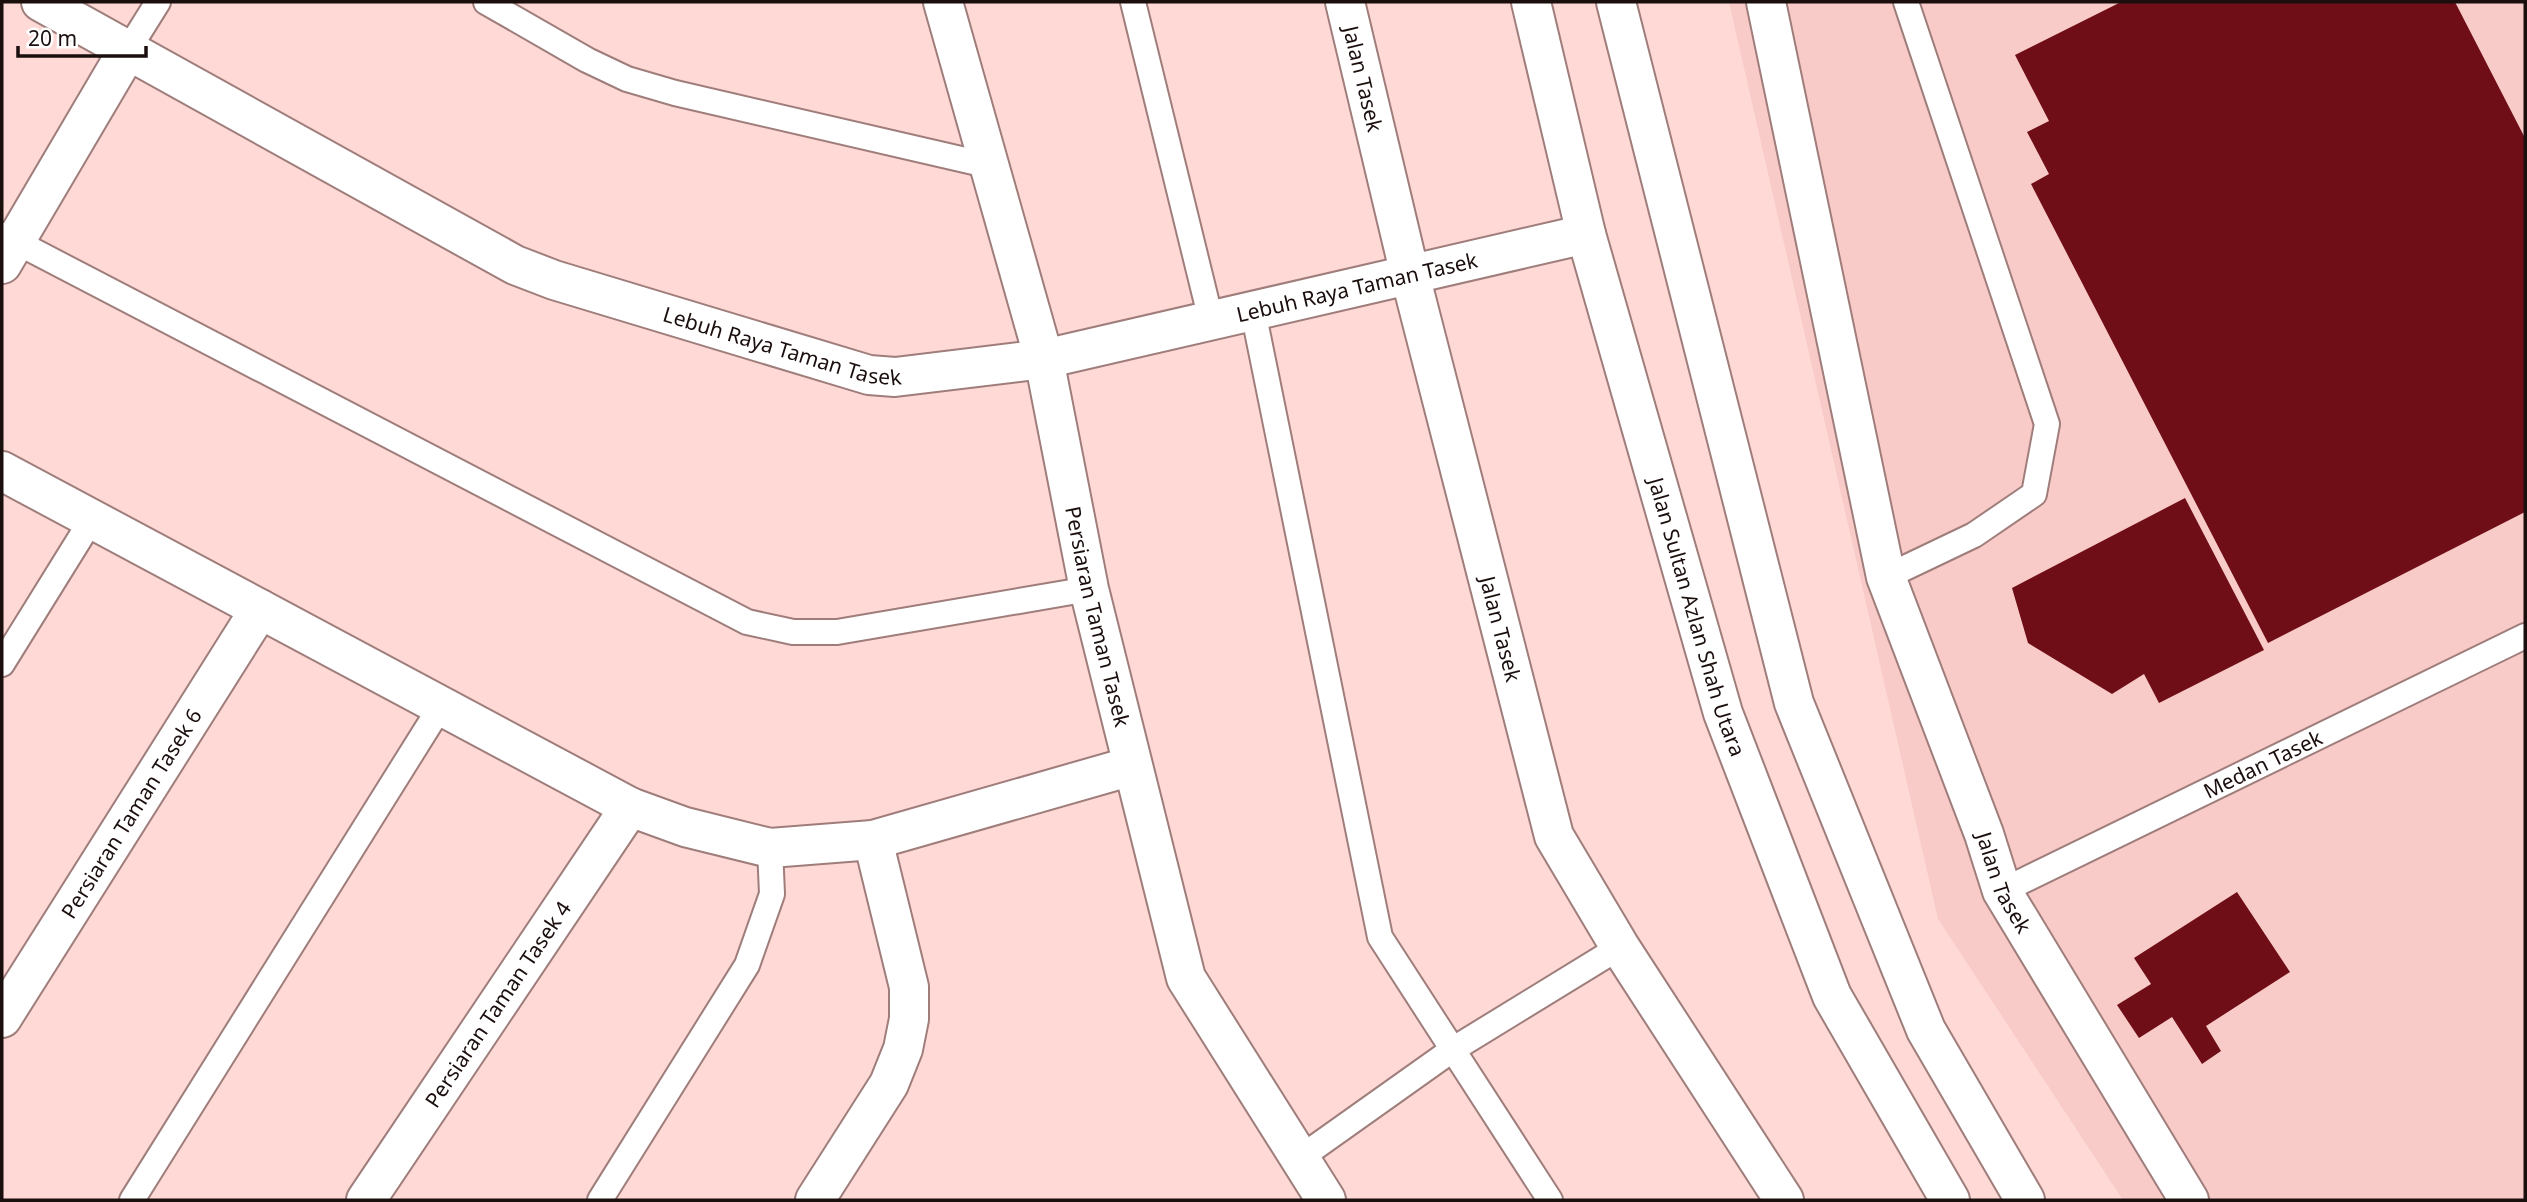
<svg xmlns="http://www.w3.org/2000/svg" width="2527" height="1202" viewBox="0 0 2527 1202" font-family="'Noto Sans',sans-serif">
  <rect width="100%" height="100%" fill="#fed9d6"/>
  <path fill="#f8cbc8" d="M1729,2H2525V1200H2123L1938,919Z"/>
  <g fill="#700e17">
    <path d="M2121,2H2455L2525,138V512L2268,643L2031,184L2049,174L2027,132L2049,121L2015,55Z"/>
    <path d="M2185,498L2264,650L2159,703L2144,674L2112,694L2028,643L2012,588Z"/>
    <path d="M2237,892L2290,972L2206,1026L2221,1051L2202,1064L2172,1017L2139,1038L2117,1005L2151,984L2134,958Z"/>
  </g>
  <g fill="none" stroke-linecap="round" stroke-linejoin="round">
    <defs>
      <g id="service">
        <path d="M486,2L587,60L627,79L675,93L991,166"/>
        <path d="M1133,2L1211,320"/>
        <path d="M128,50L158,2"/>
        <path d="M3,235L747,622L793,632H837L1089,589"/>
        <path d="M1253,311L1380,937L1550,1200"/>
        <path d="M1886,577L1974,535L2034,494L2047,424L1906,2"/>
        <path d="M2,664L92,519"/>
        <path id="s1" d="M2002,891L2525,636"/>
        <path d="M1300,1158L1452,1050L1620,947"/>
        <path d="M132,1200L441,706"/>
        <path d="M600,1200L747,965L772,894L770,848"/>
      </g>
      <g id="minor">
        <path id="s2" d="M41,2L515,265L554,280L869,375L895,377L1044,359L1586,234"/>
        <path id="s3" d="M943,2L1044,359L1089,589L1186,978L1326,1200"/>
        <path id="s4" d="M1345,2L1410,275L1554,836L1620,947L1784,1200"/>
        <path id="s5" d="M1766,2L1886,577L1984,834L2002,891L2189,1200"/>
        <path d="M2,264L128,50"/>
        <path d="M2,471L630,807L685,827L770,848L873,840L1132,766"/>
        <path id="s6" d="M2,1018L260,609"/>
        <path id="s7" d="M366,1200L630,807"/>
        <path d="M815,1200L889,1084L903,1049L909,1019V987L873,840"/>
      </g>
      <g id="primary">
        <path id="s8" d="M1531,2L1586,234L1723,713L1832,996L1950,1200"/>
        <path d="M1616,2L1794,703L1926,1030L2025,1200"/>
      </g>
    </defs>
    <use href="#service" stroke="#9e7d7b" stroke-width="28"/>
    <use href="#minor" stroke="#9e7d7b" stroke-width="42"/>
    <use href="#primary" stroke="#9e7d7b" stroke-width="42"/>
    <use href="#service" stroke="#fff" stroke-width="24"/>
    <use href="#minor" stroke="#fff" stroke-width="38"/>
    <use href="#primary" stroke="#fff" stroke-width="38"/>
  </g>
  <g text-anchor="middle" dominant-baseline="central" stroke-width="7" stroke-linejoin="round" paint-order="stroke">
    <g font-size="21" fill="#1b0f0e" stroke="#fff">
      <text stroke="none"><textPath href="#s4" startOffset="79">Jalan Tasek</textPath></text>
      <text stroke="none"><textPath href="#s2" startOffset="1410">Lebuh Raya Taman Tasek</textPath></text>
      <text stroke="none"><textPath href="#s2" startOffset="822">Lebuh Raya Taman Tasek</textPath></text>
      <text stroke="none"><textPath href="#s3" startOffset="634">Persiaran Taman Tasek</textPath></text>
      <text stroke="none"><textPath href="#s8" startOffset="637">Jalan Sultan Azlan Shah Utara</textPath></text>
      <text stroke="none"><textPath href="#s4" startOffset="646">Jalan Tasek</textPath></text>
      <text stroke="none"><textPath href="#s1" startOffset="290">Medan Tasek</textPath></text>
      <text stroke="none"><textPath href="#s6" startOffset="242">Persiaran Taman Tasek 6</textPath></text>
      <text stroke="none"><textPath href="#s5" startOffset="915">Jalan Tasek</textPath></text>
      <text stroke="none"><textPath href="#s7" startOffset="236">Persiaran Taman Tasek 4</textPath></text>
    </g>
  </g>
  <rect width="2527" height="1202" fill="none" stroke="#1b0f0e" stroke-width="7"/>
  <path d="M18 46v10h128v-10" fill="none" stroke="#1b0f0e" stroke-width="3.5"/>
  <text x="28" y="46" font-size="21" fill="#1b0f0e" stroke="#ffffff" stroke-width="5" paint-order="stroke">20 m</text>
</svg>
